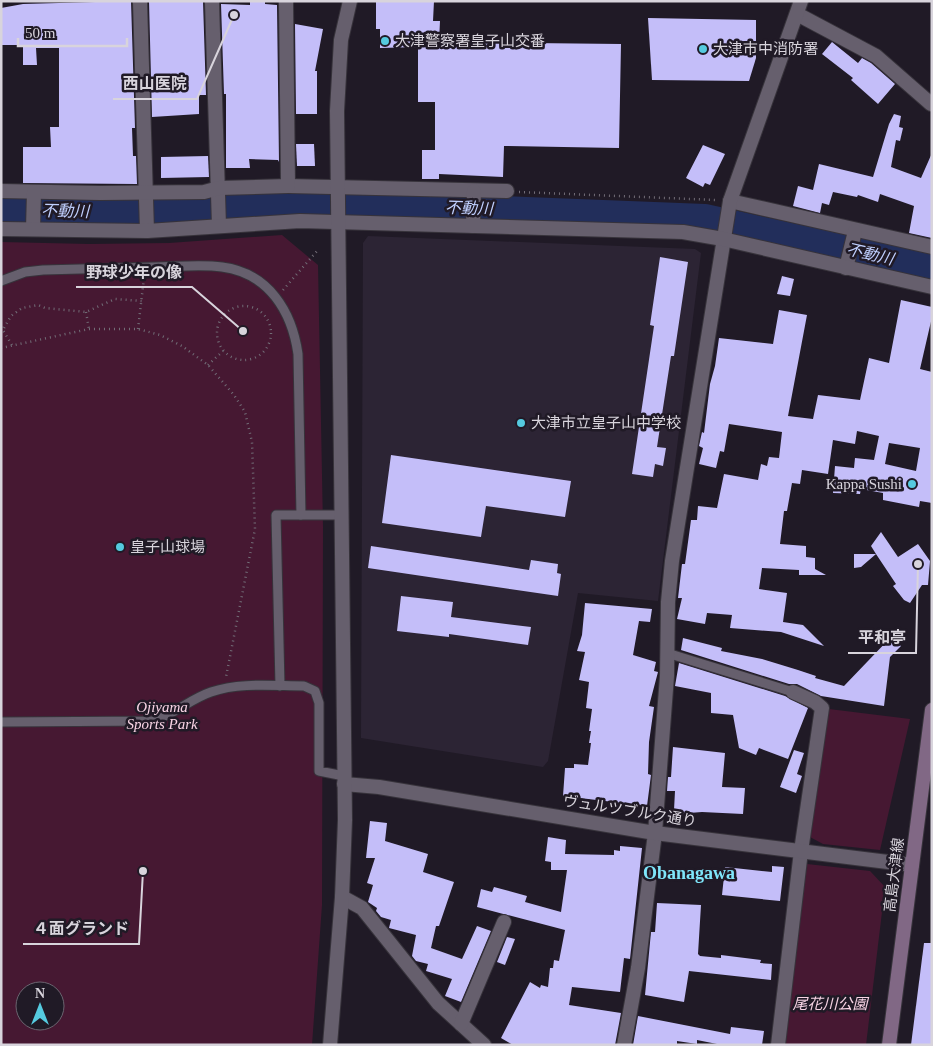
<svg xmlns="http://www.w3.org/2000/svg" width="933" height="1046" viewBox="0 0 933 1046" font-family="'Times New Roman','Noto Sans JP',serif">
  <rect width="100%" height="100%" fill="#201a26"/>
  <path fill="#2c2434" d="M368,236L695,249L701,253L658,601L578,593L548,761L543,767L361,738L363,243Z"/>
  <g fill="#461832" fill-rule="evenodd">
    <path d="M282,235L318,265L323,527L322,905L312,1045H1V242L89,244L169,243ZM25,991H55V1021H25Z"/>
    <path d="M829,709L910,719L880,850L823,844L810,837Z"/>
    <path d="M807,864L870,871L885,887L866,1045H784Z"/>
  </g>
  <g fill="none" stroke-linecap="round" stroke-linejoin="round">
    <path stroke="#222e5b" stroke-width="26" d="M1,210L132,212L299,201L705,217L932,267"/>
  </g>
  <g fill="#c4bef9" fill-rule="evenodd">
    <path d="M131,1L135,128H132L133,156H136L137,184L23,183V147H51L50,127H59V48H36L37,65H23V45H1V8L23,4Z"/>
    <path d="M149,1H203L206,95H199V114L152,117Z"/>
    <path d="M250,1H265V4L277,5L279,162L278,160L249,159L250,168H226V94H224L221,4L250,5Z"/>
    <path d="M376,1H434L433,21H440L439,42L621,44L619,148L504,146L503,177L439,174V179H422V150H435V102H418V47L380,48V29H376Z"/>
    <path d="M648,18L756,20V58L749,81L652,80Z"/>
    <path d="M295,24L323,29L315,71H317V114H296Z"/>
    <path d="M832,42L858,63L862,58L871,63L895,84L878,104L851,80L853,78L822,54Z"/>
    <path d="M894,114L901,116L899,127L903,128L900,141L896,140L891,167L921,178L932,153V238L909,233L914,206L880,194L878,202L858,195L857,197L833,192L829,205L822,203L820,213L793,206L798,186L813,190L819,164L873,177L889,124Z"/>
    <path d="M296,144H314L315,166H297Z"/>
    <path d="M703,145L725,154L710,185L705,183L703,187L686,178Z"/>
    <path d="M208,156L209,177L161,178V157Z"/>
    <path d="M660,257L688,262L674,356H671L657,447L666,448L663,466L655,464L653,477L632,474L654,326L650,325Z"/>
    <path d="M782,276L794,279L790,296L777,294Z"/>
    <path d="M901,300L932,307V317L920,369L932,372V503L920,501L919,507L883,500V493L861,489L860,494L833,493L835,466L854,468L855,458L874,460L879,436L857,431L855,444L833,440L828,474L802,470L800,484L792,483L787,511H784L780,544L806,546V557L815,558V569L826,575H799V570L762,568L759,589L787,593L783,622L803,625L824,646L781,632L730,628L732,615L707,613L705,624L677,619L682,598H678L682,564H685L691,520H697L698,506L717,508L724,474L758,480L761,464L767,466L769,457L779,458L782,432L729,424L724,452L720,451L716,468L699,464L703,448L699,446L702,432L704,433L710,384L715,366L719,338L773,344L779,310L807,315L788,416L813,419L818,395L860,400L869,358L889,363ZM889,443L920,448L916,471L885,464Z"/>
    <path d="M391,455L571,481L565,517L486,506L481,537L382,523Z"/>
    <path d="M881,532L898,557L918,544L930,561L928,585H922L910,603L904,600L893,586L896,584L876,554L861,567L854,568V554H876L871,546Z"/>
    <path d="M371,546L529,570L531,560L558,564L557,573L561,574L558,596L368,568Z"/>
    <path d="M401,596L453,602L451,617L531,627L528,645L449,634V637L397,631Z"/>
    <path d="M585,603L652,609L650,622L639,621L633,655L656,662L654,671L658,672L649,706L654,707L649,742L648,774L651,775L647,806L563,796L565,768H574V764L588,765L591,743H589L591,731H589L592,709L586,708L589,682L579,680L585,652L577,651L582,635Z"/>
    <path d="M891,637L901,646L890,657L884,706L821,696L797,684H789L681,650L683,638L722,648L721,651L762,659L798,670L816,676L815,678L844,686Z"/>
    <path d="M679,663L785,696L808,708L788,759L759,748L756,755L739,748L733,715L711,713V693L675,686Z"/>
    <path d="M673,747L725,753L722,787L745,788L743,814L702,812L676,814L674,810L675,791H667L668,777H671Z"/>
    <path d="M794,750L804,753L797,774L802,776L796,793L780,787Z"/>
    <path d="M370,821L387,823L385,841L428,854L423,872L454,882L439,926H436L431,948L462,959L477,926L491,931L461,1002L445,996L452,979L426,971L428,964L416,961L412,956L416,935L389,928L391,920L381,917L376,911L377,908L368,902L373,885L367,883L375,858H366Z"/>
    <path d="M548,837L566,840L565,854L614,855V850L620,851V846L642,848L630,959L624,958L620,992L572,987L569,1005L621,1013L615,1045H513L501,1038L530,982L540,988L541,985L548,987L550,968H553L554,960L559,961L565,930L477,907L481,889L492,892L494,887L527,896L525,902L561,912L567,870H551V862L545,861Z"/>
    <path d="M772,866L784,867L780,901L722,895L725,867L772,872Z"/>
    <path d="M657,903L701,905L698,954L700,956L721,958V955L761,960L760,963L772,964L771,980L689,971L684,1002L645,995L651,932H655Z"/>
    <path d="M507,937L515,939L505,965L497,962Z"/>
    <path d="M924,943H932V1045H911Z"/>
    <path d="M638,1016L730,1034L731,1027L764,1031L762,1045H722L697,1040V1044L677,1041V1045H633Z"/>
  </g>
  <g fill="none" stroke-linecap="round" stroke-linejoin="round">
    <defs>
      <g id="service">
        <path d="M1,281L25,272L43,270C80,269 117,268 154,267C176,267 200,264 222,267C269,273 292,312 298,354L301,515"/>
        <path d="M667,653L793,692"/>
        <path d="M280,686L276,515H342"/>
        <path d="M1,722L152,721C174,715 190,699 211,692C240,682 274,686 304,686L315,691L319,703V771L344,776"/>
      </g>
      <g id="minor">
        <path d="M140,2L147,231"/>
        <path d="M212,2L219,226"/>
        <path d="M797,14L876,56L931,104"/>
        <path d="M288,186L507,191"/>
        <path d="M1,191L100,193L204,192L219,188L288,186L286,1"/>
        <path d="M730,201L932,247"/>
        <path d="M473,226L474,191"/>
        <path d="M33,229L34,192"/>
        <path d="M846,268L855,231"/>
        <path d="M342,897L362,908L438,1003L484,1045"/>
        <path d="M461,1024L504,922"/>
        <path d="M624,1045L638,968L655,833L667,676L668,602L672,561L730,201L801,1"/>
        <path d="M778,1045L801,851L822,708L815,702L793,692"/>
      </g>
      <g id="tertiary">
        <path d="M1,229L147,231L300,221L683,232L723,239L932,287"/>
        <path d="M344,784L379,787L655,833L912,865"/>
        <path d="M330,1045L342,897L345,820L337,111L341,40L350,1"/>
      </g>
      <path id="secondary" d="M889,1045L932,710"/>
    </defs>
    <use href="#service" stroke="#37333b" stroke-width="11"/>
    <use href="#minor" stroke="#37333b" stroke-width="16"/>
    <use href="#tertiary" stroke="#37333b" stroke-width="16"/>
    <use href="#secondary" stroke="#37333b" stroke-width="16"/>
    <g stroke="#726d77" stroke-width="2.5" stroke-dasharray="1 4" stroke-linecap="butt">
      <path d="M519,192L716,200"/>
      <path d="M283,290L317,251"/>
      <circle cx="244" cy="333" r="27"/>
      <path d="M86,312L89,329"/>
      <path d="M1,327L12,345"/>
      <path d="M4,328L11,316L22,308L38,305L45,308L86,312L115,299L142,301"/>
      <path d="M138,329L144,278"/>
      <path d="M1,348L89,329H138L160,335L182,346L208,365L234,395L245,412L252,442L255,529L226,677"/>
      <path d="M208,365L223,351"/>
    </g>
    <use href="#service" stroke="#665f6d" stroke-width="9"/>
    <use href="#minor" stroke="#665f6d" stroke-width="14"/>
    <use href="#tertiary" stroke="#665f6d" stroke-width="14"/>
    <use href="#secondary" stroke="#816885" stroke-width="14"/>
  </g>
  <g fill="#55cadf" stroke="#201a26" stroke-width="2">
    <circle cx="385" cy="41" r="5"/>
    <circle cx="703" cy="49" r="5"/>
    <circle cx="521" cy="423" r="5"/>
    <circle cx="912" cy="484" r="5"/>
    <circle cx="120" cy="547" r="5"/>
  </g>
  <g text-anchor="middle" dominant-baseline="central" stroke-width="5" stroke-linejoin="round" paint-order="stroke">
    <g font-size="15" fill="#d8d4dc" stroke="#201a26" text-anchor="start">
      <text x="395" y="41">大津警察署皇子山交番</text>
      <text x="713" y="49">大津市中消防署</text>
      <text x="531" y="423">大津市立皇子山中学校</text>
      <text x="902" y="484" text-anchor="end">Kappa Sushi</text>
      <text x="130" y="547">皇子山球場</text>
    </g>
    <g font-size="15" font-style="italic" fill="#f7d3e4" stroke="#201a26">
      <text x="162" y="707">Ojiyama<tspan x="162" dy="17">Sports Park</tspan></text>
      <text x="830" y="1004">尾花川公園</text>
    </g>
    <g font-size="15" fill="#d8d4dc" stroke="#201a26">
      <text transform="translate(630 811) rotate(9)">ヴュルツブルク通り</text>
      <text transform="translate(894 875) rotate(-83)">高島大津線</text>
    </g>
    <g font-size="16" font-style="italic" fill="#c0d0ff" stroke="#201a26">
      <text transform="translate(469 208) rotate(2)">不動川</text>
      <text transform="translate(65 211) rotate(1)">不動川</text>
      <text transform="translate(870 254) rotate(13)">不動川</text>
    </g>
    <g font-size="18" font-weight="bold" fill="#7fe6fa" stroke="#201a26">
      <text x="689" y="873">Obanagawa</text>
    </g>
  </g>
  <path fill="none" stroke="#d8d4dc" stroke-width="2" d="M234 15L197 99H113M243 331L192 287H76M918 564L916 653H848M143 871L139 944H23"/>
  <g fill="#d8d4dc" stroke="#201a26" stroke-width="2">
    <circle cx="234" cy="15" r="5"/>
    <circle cx="243" cy="331" r="5"/>
    <circle cx="918" cy="564" r="5"/>
    <circle cx="143" cy="871" r="5"/>
  </g>
  <g font-size="16" text-anchor="middle" font-weight="bold" fill="#d8d4dc" stroke="#201a26" stroke-width="5" stroke-linejoin="round" paint-order="stroke">
    <text x="155" y="89">西山医院</text>
    <text x="134" y="278">野球少年の像</text>
    <text x="882" y="643">平和亭</text>
    <text x="81" y="934">４面グランド</text>
  </g>
  <rect width="933" height="1046" fill="none" stroke="#d8d4dc" stroke-width="5"/>
  <g transform="translate(40 1006)"><circle r="24" fill="#201a26" stroke="#6a646f"/>
  <path d="M0-4L9 19L0 12L-9 19Z" fill="#55cadf"/>
  <text y="-8" font-size="14" font-weight="bold" text-anchor="middle" fill="#d8d4dc">N</text>
  </g>
  <path d="M18 38v8h109v-8" fill="none" stroke="#d8d4dc" stroke-width="2.5"/>
  <text x="25" y="38" font-size="15" fill="#d8d4dc" stroke="#201a26" stroke-width="4" paint-order="stroke">50 m</text>
</svg>
